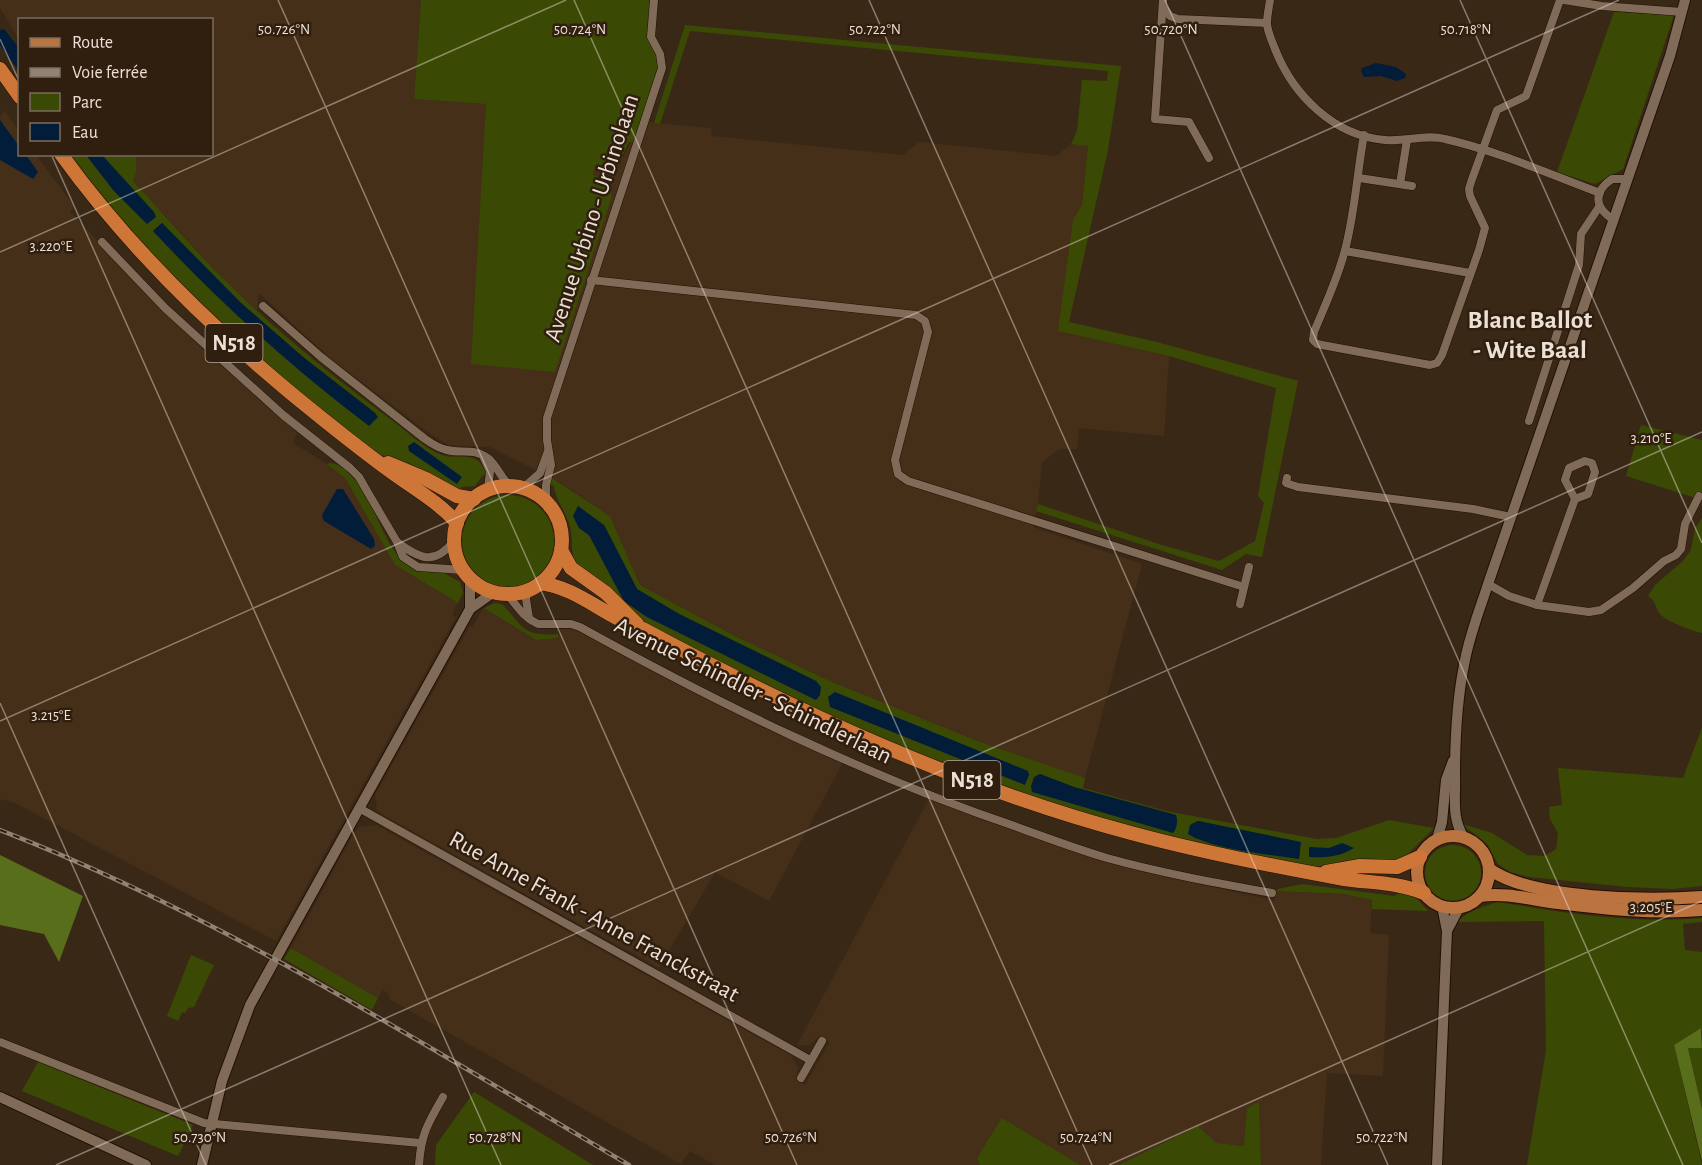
<svg xmlns="http://www.w3.org/2000/svg" width="1702" height="1165" viewBox="0 0 1702 1165" font-family="'Alegreya Sans',sans-serif">
  <rect width="100%" height="100%" fill="#3a2817"/>
  <g fill="#462f19">
    <path d="M0,0H421L414,99L486,104L472,364L603,178L593,175L595,164L611,165L624,156L644,116L649,122L654,123L711,128L712,136L903,155L919,142L1056,156L1071,144L1088,145L1082,204L1073,220L1059,331L1169,356L1164,436L1079,428L1077,449H1059L1042,462L1038,504L1033,527L1142,564L1085,778L980,742L830,681L735,636L640,585L610,516L558,481L490,447L449,445L429,433L329,357L259,293L257,310L224,280L133,181L136,173V155L212,154V20H20L19,39L0,8Z"/>
    <path d="M4,110L19,131L20,154L36,155L74,206L70,212L195,342L297,433L293,443L327,464L345,478L395,565L458,603L452,614L456,617L276,941L15,803L0,799V118Z"/>
    <path d="M484,608L536,640L558,638L561,629L568,628L578,631L759,726L842,764L769,901L715,872L659,968L385,816L377,810L375,795L470,626L472,627Z"/>
    <path d="M929,799L1105,861L1168,877L1275,901L1276,891L1344,894L1372,900L1370,933L1389,935L1383,1076L1327,1073L1321,1165H1261L1259,1103L1247,1108L1245,1146L1215,1143L1198,1126L1119,1165H1080L1003,1119L977,1158L980,1165H715L690,1151L681,1164L389,999V994L383,990L378,998L291,948L354,833L359,827L376,825L790,1055L798,1067L796,1080L805,1085L830,1042L819,1036L809,1045H797Z"/>
  </g>
  <g fill="#3a4a04" fill-rule="evenodd">
    <path d="M421,0H651L647,36L657,57L659,65L658,74L635,142H629L619,163L611,165H595L593,175C607,179 612,185 611,199L555,372L471,364L486,104L414,99Z"/>
    <path d="M1614,12L1674,15L1623,169L1595,184L1557,172Z"/>
    <path d="M685,25L1121,66L1108,150L1069,322L1157,342L1298,381L1262,557L1246,554L1222,570L1036,511L1038,504L1162,545L1219,561L1255,541L1264,503L1258,496L1276,388L1169,356L1058,331L1073,220L1082,204L1088,146L1071,144L1077,131L1082,80L1107,81L1108,71L690,31L660,124L654,123Z"/>
    <path d="M69,155H86L114,191L147,224L102,155H136V173L133,181C164,214 193,249 226,281C277,332 335,378 393,421C407,432 421,445 437,453C457,463 476,446 487,474L483,475L475,486L461,487L458,492L371,450L273,370L194,296L157,259L112,208ZM162,223L241,303L303,357L375,413L377,417L369,425L300,371L153,231Z"/>
    <path d="M1641,425L1702,440V500L1626,476Z"/>
    <path d="M330,463C374,469 375,550 414,568C424,573 435,572 446,572L447,575L460,582L463,593L458,603L395,565L345,478L327,464Z"/>
    <path d="M552,478L610,516L640,585L735,636L830,681L980,742L1085,778L1083,788L1166,811L1317,839L1336,838L1389,820L1434,828L1409,853L1392,863L1391,860C1378,859 1364,858 1351,860C1337,861 1325,867 1311,867C1272,864 1229,850 1191,841C1062,811 939,765 819,711C761,685 702,659 648,626C623,611 596,586 573,567L576,563C570,552 573,543 571,531C568,514 556,502 554,486L549,484ZM575,519L604,525L637,589L679,614L816,681V700L647,617L624,601L589,535L579,528ZM1040,774L1074,787L1175,815L1032,792ZM1198,821L1300,842L1299,859L1227,847L1194,838L1190,825Z"/>
    <circle cx="508" cy="541" r="46"/>
    <path d="M1702,518V633C1692,631 1668,622 1661,615C1655,609 1657,601 1648,596L1655,585L1683,561L1691,550L1695,528Z"/>
    <path d="M495,603L502,604C524,627 522,637 558,634V638L536,640L484,608Z"/>
    <path d="M1702,728V886L1673,889L1627,887L1530,877L1510,872L1498,864L1487,844L1462,824L1492,833L1527,855L1545,856L1556,849L1558,833L1550,819L1549,807L1562,805L1558,768L1683,778Z"/>
    <circle cx="1453" cy="873" r="28"/>
    <path d="M1302,884L1394,896L1403,891L1414,896L1428,911L1372,909V900L1344,894L1276,891L1278,889Z"/>
    <path d="M1498,902C1565,913 1634,924 1702,918V922L1683,924L1685,950L1702,952V1033L1701,1028L1674,1045L1702,1165H1527L1546,1050L1544,921L1458,922C1465,912 1487,905 1498,902Z"/>
    <path d="M291,948L378,998L372,1010L284,959Z"/>
    <path d="M191,955L214,965L194,1007L188,1008L185,1013L182,1012L178,1021L167,1016Z"/>
    <path d="M1688,1047L1702,1048V1109Z"/>
    <path d="M38,1062L193,1125L178,1156L22,1091Z"/>
    <path d="M474,1092L593,1165H435L436,1145Z"/>
    <path d="M1259,1102L1261,1165H1119L1198,1126L1216,1143L1244,1146L1247,1108Z"/>
    <path d="M1002,1118L1080,1165H980L977,1158Z"/>
  </g>
  <g fill="#596e1b">
    <path d="M0,855L83,896L59,962L44,934L0,925Z"/>
    <path d="M1701,1028L1702,1048H1688L1702,1109V1161L1674,1045Z"/>
  </g>
  <g fill="#011d3a">
    <path d="M4,29L19,48V71L0,45V30Z"/>
    <path d="M1376,63L1396,67L1406,74L1405,78L1397,81L1381,76L1364,77L1361,71L1362,68Z"/>
    <path d="M0,120L19,146L20,154L26,155L38,172L33,179L0,160Z"/>
    <path d="M86,155H102L154,212L156,217L147,224L114,191Z"/>
    <path d="M162,223L241,303L303,357L375,413L378,417L369,426C292,368 219,302 153,231Z"/>
    <path d="M414,442L462,477L457,484L409,451L408,446Z"/>
    <path d="M337,489H343L374,539L375,546L371,549L324,521L322,515Z"/>
    <path d="M578,506L604,525L637,589L679,614L816,681L821,687L820,695L816,700L647,617L624,601L589,535L579,528L573,516Z"/>
    <path d="M835,692L1028,771L1029,775L1025,785L830,707L828,697Z"/>
    <path d="M1040,774L1074,787L1176,815C1178,820 1177,829 1173,833L1032,792L1031,786L1034,777Z"/>
    <path d="M1198,821L1301,842L1299,859C1267,854 1215,850 1188,834L1190,825Z"/>
    <path d="M1342,843L1354,848C1339,857 1326,858 1309,857V847L1329,848Z"/>
  </g>
  <g fill="none" stroke-linecap="round" stroke-linejoin="round">
    <defs>
      <g id="minor">
        <path d="M1163,0L1155,119L1189,122L1209,158"/>
        <path d="M1270,0C1269,7 1267,16 1267,23C1267,31 1272,41 1275,49C1293,95 1334,136 1385,140C1405,142 1426,134 1445,139C1498,151 1549,174 1600,193"/>
        <path d="M1564,0L1602,6L1682,12"/>
        <path d="M1163,6L1170,16L1178,19L1267,23"/>
        <path d="M1364,135C1357,173 1355,212 1345,250C1338,278 1325,305 1314,332L1313,340L1317,344L1322,345L1430,365L1437,363L1442,355L1479,250L1485,228L1470,196L1469,189L1471,182L1497,110L1526,96L1560,0"/>
        <path d="M1359,178L1412,186"/>
        <path d="M1400,184L1407,140"/>
        <path d="M1614,220C1594,208 1593,192 1612,179H1627"/>
        <path d="M102,242L165,308L219,357L283,415L350,468L359,477L367,491L397,542L403,557L418,567L463,570"/>
        <path d="M1345,251L1470,273"/>
        <path d="M591,280L916,315L925,321L928,332L895,460L898,474L908,481L1244,587"/>
        <path d="M263,306L321,357L425,439C432,444 438,448 447,450C463,454 473,447 489,459C497,466 501,478 510,486"/>
        <path d="M1529,421L1579,265L1581,234L1599,207"/>
        <path d="M484,458L490,471L488,490"/>
        <path d="M1287,478L1286,483L1298,487L1473,509L1511,517"/>
        <path d="M523,488L540,473L548,451"/>
        <path d="M546,502V485L551,465L547,440V418L662,68L660,54L651,37L654,0"/>
        <path d="M397,542C420,559 434,566 454,541"/>
        <path d="M1488,584L1509,596L1537,605L1589,612L1601,610L1633,588L1664,561L1676,555L1681,549L1685,524L1699,496"/>
        <path d="M528,590L526,599L529,618"/>
        <path d="M507,594C517,606 523,617 538,624H571L580,627C721,705 864,775 1017,827C1047,838 1077,849 1107,858C1161,873 1217,883 1272,893"/>
        <path d="M1240,604L1249,567"/>
        <path d="M1537,605L1575,499L1565,480L1569,468L1585,461L1592,463L1595,472L1588,494L1575,499"/>
        <path d="M359,808L810,1060"/>
        <path d="M0,1042L204,1123L420,1143"/>
        <path d="M801,1078L822,1041"/>
        <path d="M419,1165C421,1134 428,1123 443,1097"/>
      </g>
      <g id="tertiary">
        <path d="M1464,838C1451,817 1456,798 1455,775C1455,736 1457,698 1465,660C1470,634 1480,609 1488,584L1670,56L1685,0"/>
        <path d="M1437,839L1442,822L1446,780L1453,761"/>
        <path d="M1448,929L1459,908"/>
        <path d="M1437,1165L1447,931L1442,906"/>
      </g>
      <g id="secondary">
        <path d="M470,609V579"/>
        <path d="M0,1097L146,1165"/>
        <path d="M202,1165L222,1081L250,1005L470,609L494,592"/>
      </g>
      <g id="primary">
        <circle cx="1453" cy="872" r="36"/>
        <path d="M1489,869C1533,900 1649,901 1702,897"/>
        <path d="M1480,896C1507,892 1532,900 1558,903C1606,909 1654,914 1702,910"/>
      </g>
      <g id="trunk">
        <path d="M0,69L20,97"/>
        <path d="M61,154C134,255 227,343 324,420C349,440 374,460 400,478C420,492 440,504 457,523"/>
        <path d="M388,463L426,479L457,496L474,499"/>
        <circle cx="508" cy="540" r="54"/>
        <path d="M561,550L571,568L606,593L637,624"/>
        <path d="M540,583C579,588 606,618 643,629C797,712 962,788 1131,833C1201,852 1272,866 1344,879C1371,883 1397,882 1424,893"/>
        <path d="M1326,872L1360,866L1397,867L1420,857"/>
      </g>
    </defs>
    <use href="#minor" stroke="#211002" stroke-width="9"/>
    <use href="#tertiary" stroke="#211002" stroke-width="12"/>
    <use href="#secondary" stroke="#211002" stroke-width="12"/>
    <use href="#primary" stroke="#211002" stroke-width="14"/>
    <use href="#trunk" stroke="#211002" stroke-width="15"/>
    <use href="#minor" stroke="#806b59" stroke-width="8"/>
    <use href="#tertiary" stroke="#806b59" stroke-width="10"/>
    <use href="#secondary" stroke="#806b59" stroke-width="10"/>
    <use href="#primary" stroke="#bb7340" stroke-width="12"/>
    <use href="#trunk" stroke="#ce7638" stroke-width="14"/>
    <defs>
      <path id="rail" d="M0,830C222,916 424,1045 629,1165"/>
    </defs>
    <use href="#rail" stroke="#918274" stroke-width="4.5"/>
    <use href="#rail" stroke="#301e0e" stroke-width="2" stroke-dasharray="7" stroke-linecap="butt"/>
  </g>
  <path fill="none" stroke="#ece0d6" stroke-width="1.5" stroke-opacity="0.45" d="M278,0L797,1165M574,0L1092,1165M869,0L1388,1165M1165,0L1683,1165M1460,0L1702,543M0,39L20,83M51,154L501,1165M0,252L566,0M0,703L206,1165M0,721L1619,0M56,1165L1702,432M1109,1165L1702,901"/>
  <g text-anchor="middle" dominant-baseline="central" stroke-width="5" stroke-linejoin="round" paint-order="stroke">
    <g fill="#301e0e" stroke="#b4a69a" stroke-width="1.5">
      <rect x="205.5" y="324" width="57" height="38" rx="4.5"/>
      <rect x="943.5" y="761" width="57" height="38" rx="4.5"/>
    </g>
    <g font-size="22" font-weight="bold" fill="#ece0d6">
      <text x="234" y="343">N518</text>
      <text x="972" y="780">N518</text>
    </g>
    <g font-size="24" fill="#ece0d6" stroke="#301e0e">
      <text transform="translate(592 218) rotate(-72)">Avenue Urbino - Urbinolaan</text>
      <text transform="translate(753 691) rotate(26)">Avenue Schindler - Schindlerlaan</text>
      <text transform="translate(594 917) rotate(29)">Rue Anne Frank - Anne Franckstraat</text>
    </g>
    <g font-size="26" font-weight="bold" fill="#ece0d6" stroke="#301e0e">
      <text x="1530" y="320">Blanc Ballot<tspan x="1530" dy="30">- Wite Baal</tspan></text>
    </g>
  </g>
  <g font-size="15" text-anchor="middle" fill="#ece0d6" stroke="#301e0e" stroke-width="5" stroke-linejoin="round" paint-order="stroke">
    <text x="875" y="34">50.722°N</text>
    <text x="1466" y="34">50.718°N</text>
    <text x="284" y="34">50.726°N</text>
    <text x="580" y="34">50.724°N</text>
    <text x="1171" y="34">50.720°N</text>
    <text x="51" y="251">3.220°E</text>
    <text x="1651" y="443">3.210°E</text>
    <text x="51" y="720">3.215°E</text>
    <text x="1651" y="912">3.205°E</text>
    <text x="200" y="1142">50.730°N</text>
    <text x="495" y="1142">50.728°N</text>
    <text x="791" y="1142">50.726°N</text>
    <text x="1086" y="1142">50.724°N</text>
    <text x="1382" y="1142">50.722°N</text>
  </g>
  <rect x="18" y="18" width="195" height="138" fill="#301e0e" stroke="#7b6c5e" stroke-width="1.5"/>
  <rect x="30" y="38" width="30" height="9" fill="#bb7340" stroke="#7b6c5e" stroke-width="1.5"/>
  <text x="72" y="48" font-size="18" fill="#ece0d6">Route</text>
  <rect x="30" y="68" width="30" height="9" fill="#918274" stroke="#7b6c5e" stroke-width="1.5"/>
  <text x="72" y="78" font-size="18" fill="#ece0d6">Voie ferrée</text>
  <rect x="30" y="93" width="30" height="18" fill="#3a4a04" stroke="#7b6c5e" stroke-width="1.5"/>
  <text x="72" y="108" font-size="18" fill="#ece0d6">Parc</text>
  <rect x="30" y="123" width="30" height="18" fill="#011d3a" stroke="#7b6c5e" stroke-width="1.5"/>
  <text x="72" y="138" font-size="18" fill="#ece0d6">Eau</text>
</svg>
